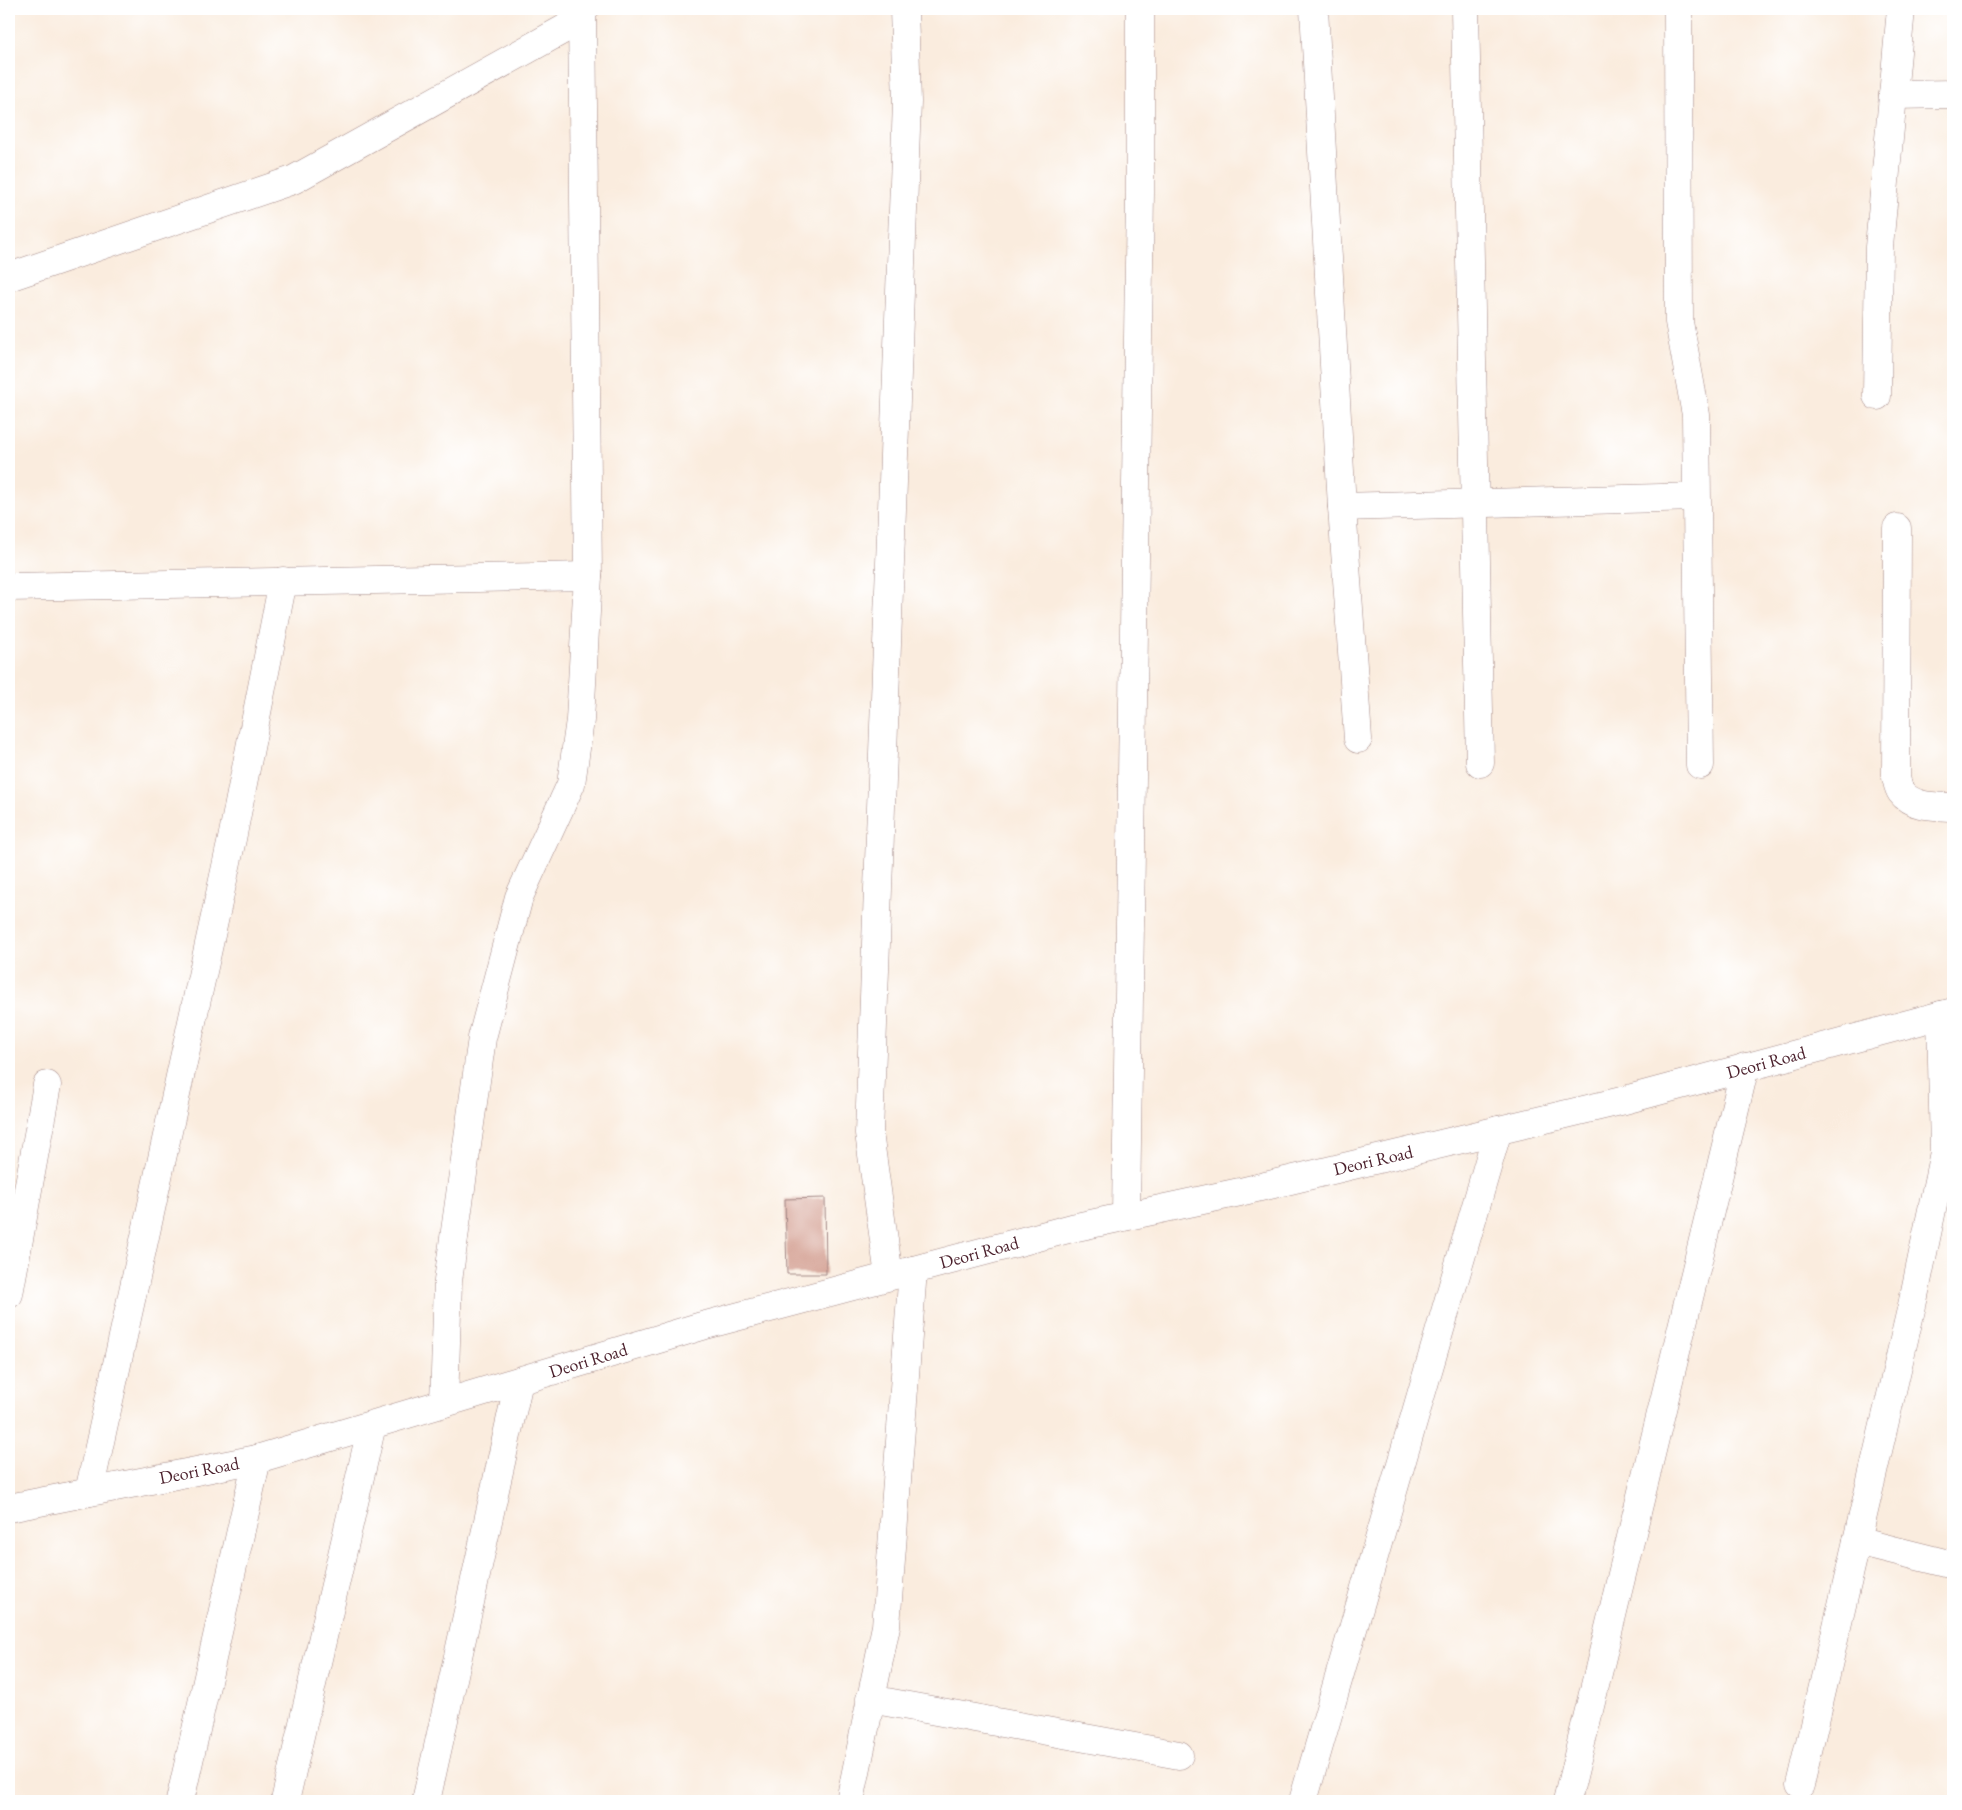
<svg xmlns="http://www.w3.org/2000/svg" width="1962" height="1810" viewBox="0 0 1962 1810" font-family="'EB Garamond',serif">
  <rect width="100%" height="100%" fill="#fff"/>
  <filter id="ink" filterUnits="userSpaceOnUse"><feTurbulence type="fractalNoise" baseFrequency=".02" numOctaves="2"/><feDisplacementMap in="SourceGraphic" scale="10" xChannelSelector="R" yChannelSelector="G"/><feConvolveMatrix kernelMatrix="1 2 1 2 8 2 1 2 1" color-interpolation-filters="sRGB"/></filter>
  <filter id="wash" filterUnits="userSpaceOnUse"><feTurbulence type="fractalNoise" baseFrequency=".0096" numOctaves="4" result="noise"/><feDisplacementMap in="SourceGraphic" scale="20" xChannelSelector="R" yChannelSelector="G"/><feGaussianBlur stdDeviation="1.12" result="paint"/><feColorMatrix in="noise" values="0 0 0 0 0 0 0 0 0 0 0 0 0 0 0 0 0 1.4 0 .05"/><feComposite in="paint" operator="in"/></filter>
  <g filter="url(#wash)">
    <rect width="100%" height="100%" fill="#faecde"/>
    <g id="blocks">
      <path fill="#d09889" d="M825,1198L826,1274H787L785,1199Z"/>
    </g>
  </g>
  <g filter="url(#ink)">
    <use href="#blocks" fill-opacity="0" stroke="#a28684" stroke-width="1"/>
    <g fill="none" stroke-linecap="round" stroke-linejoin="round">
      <defs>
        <g id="street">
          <path d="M1314,9L1342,507L1358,739"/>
          <path d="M1465,9L1480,763"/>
          <path d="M1678,9L1679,322L1696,415L1700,765"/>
          <path d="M1893,95L1953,94"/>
          <path d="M9,277L293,180L566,28L585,9"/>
          <path d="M1877,396L1879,247L1901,9"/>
          <path d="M1342,507L1696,497"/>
          <path d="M1897,528L1896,777C1897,781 1898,788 1901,792C1913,808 1936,806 1953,807"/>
          <path d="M9,587L588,576"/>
          <path d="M1126,1216L1140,192V9"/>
          <path d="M889,1276L869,1133L907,102L904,9"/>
          <path d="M9,1294L47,1085"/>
          <path d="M444,1403L448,1281L482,1038L519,897L571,784L580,720L588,576L582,11"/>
          <path d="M89,1492L232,839L283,581"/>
          <path d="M1857,1541L1953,1565"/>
          <path d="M870,1699L1179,1755"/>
          <path d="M1800,1785L1913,1301L1944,1152L1941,1015"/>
          <path d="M180,1801L257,1459"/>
          <path d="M285,1801L372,1425"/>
          <path d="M426,1801L519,1381"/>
          <path d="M850,1801L886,1626L913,1270"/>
          <path d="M1303,1801L1498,1130"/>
          <path d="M1567,1801L1745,1067"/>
        </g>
        <path id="secondary" d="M9,1508L257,1459L702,1326L1072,1228L1240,1192L1621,1101L1953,1012"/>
      </defs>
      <use href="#street" stroke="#a28684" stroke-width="29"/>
      <use href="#secondary" stroke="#a28684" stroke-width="29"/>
      <use href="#street" stroke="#fff" stroke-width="28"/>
      <use href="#secondary" stroke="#fff" stroke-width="28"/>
    </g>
  </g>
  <g text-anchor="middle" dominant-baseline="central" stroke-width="4.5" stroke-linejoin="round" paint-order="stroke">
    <g font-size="18" fill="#4a1f2b" stroke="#fff">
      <text transform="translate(1766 1062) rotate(-15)">Deori Road</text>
      <text transform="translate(1373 1160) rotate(-13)">Deori Road</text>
      <text transform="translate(979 1252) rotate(-15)">Deori Road</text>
      <text transform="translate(588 1360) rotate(-17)">Deori Road</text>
      <text transform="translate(199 1470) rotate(-11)">Deori Road</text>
    </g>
  </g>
  <rect width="1962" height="1810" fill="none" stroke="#fff" stroke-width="30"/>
</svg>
